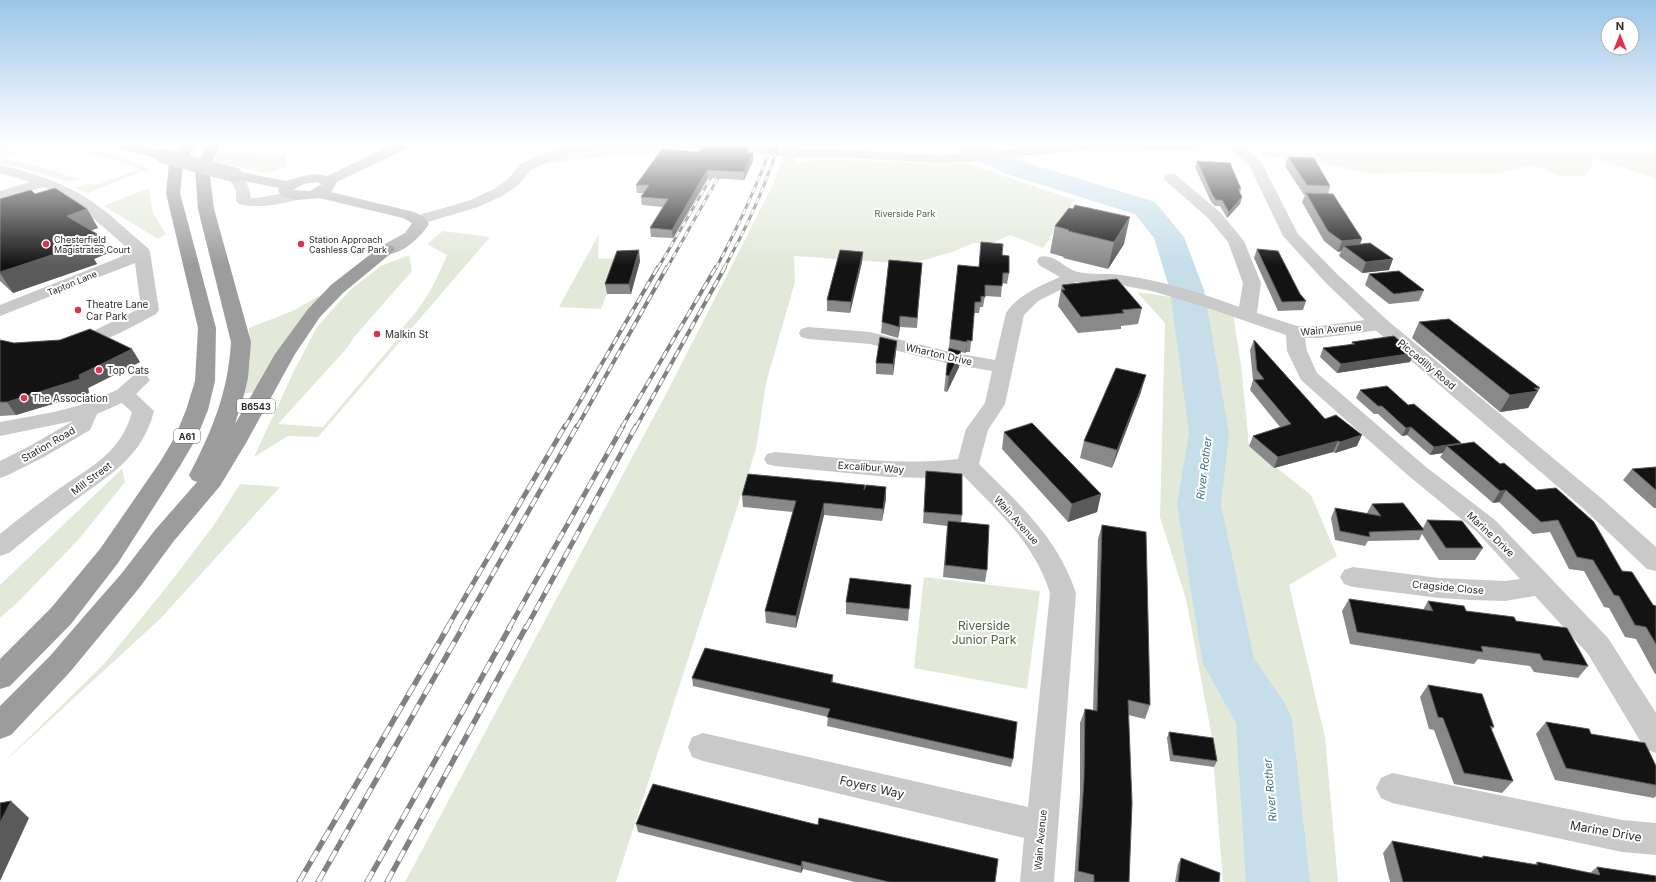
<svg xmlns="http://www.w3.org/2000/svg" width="1656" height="882" viewBox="0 0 1656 882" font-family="Inter,sans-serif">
  <rect width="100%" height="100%" fill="#fff"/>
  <g fill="#e3e9d9">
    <path d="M224,142H263L258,157L284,152L288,166L273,172L264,173L214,161Z"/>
    <path d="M1255,142H1656V178L1595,159L1585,176H1561L1531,165L1497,174L1417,172L1370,174L1301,158L1265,157L1251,144Z"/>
    <path d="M35,143C75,145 112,153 149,168L147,172L145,170L88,193L75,188L90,183L96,185L140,169L114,159L44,143L3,159L46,168L81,180L67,181L18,167L0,163V148L12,144Z"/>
    <path d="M625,146L708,148L706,149L666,148L654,150V152L651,154L611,155L541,165L535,164L583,150Z"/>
    <path d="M784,155L794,156L796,163L822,159L945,164H968L1075,200L1043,248L1010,235L992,243H973L952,252L910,264L794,256L795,282L766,383L756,449L616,882H405L666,394L772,187Z"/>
    <path d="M149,188L153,213L166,234L158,239L104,206Z"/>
    <path d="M443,231L490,237L318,437L288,436L254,457L294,371L317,327L350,290L381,266L409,255L412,271L354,337L347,348L278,424L323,427L395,342C400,329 407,323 416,312C429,295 439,275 447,255L427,244Z"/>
    <path d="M599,234L598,259L617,258L619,261L601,309L559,307Z"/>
    <path d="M1137,292L1177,298L1233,314L1241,365L1249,446L1311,495L1337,556L1289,585L1325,737L1338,882H1223L1211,732L1186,599L1160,517L1165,323Z"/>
    <path d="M322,294C296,325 275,357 255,392L242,394L250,359L249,328L295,310Z"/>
    <path d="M122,469L125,482L79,539L17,603L0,618V585Z"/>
    <path d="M240,484L280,487L160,619L0,766L104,664L169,584L214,525Z"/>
    <path d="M924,577L1040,591L1027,689L914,668Z"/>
  </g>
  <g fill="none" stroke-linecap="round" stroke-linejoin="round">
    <path fill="#c5dee9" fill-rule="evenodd" d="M941,142H981L1024,162L1155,202L1184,237L1204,290L1229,433L1221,505L1254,658L1284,702L1292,719L1310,882H1246L1236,723L1203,664L1177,505L1189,433L1170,290L1154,238L1135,214L1006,174L957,150L945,147Z"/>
    <g fill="#c9c9c9" fill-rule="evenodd">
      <path d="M0,142H9L7,145L0,147Z"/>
      <path d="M0,165C29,172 57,180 83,196C107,210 127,231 148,248L150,252L159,310L156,314C135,325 90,352 66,346L63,342L66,338L93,331L141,308L135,263L0,316V305L118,258L131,251C103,227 78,202 43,187L0,201V191L30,182L0,173Z"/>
      <path d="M235,171L240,172C245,180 250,188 251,198C267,198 289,190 301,193L304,196L301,199C281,204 260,209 239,204L236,201V191L228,175L230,172Z"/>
      <path d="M1171,174L1176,175L1221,213L1244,241L1261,283L1257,313L1297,326H1320L1380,318L1387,320L1389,324L1387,328L1380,330L1320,338H1305L1307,351L1317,373L1426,467L1495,520L1608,638L1656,713V753L1645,749L1588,654L1535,596L1505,601L1472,600L1439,598L1353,587L1344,584L1340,577L1344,570L1353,567L1439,578L1505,581L1520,579L1477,532L1410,477L1301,380L1287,351L1286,335L1211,309L1152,291L1120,285L1076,282L1038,301L1024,315L1005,404L988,430L979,464C1019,504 1058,538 1076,593L1054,882H1020L1024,838L703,761L692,757L688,747L692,737L703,733L1028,807L1050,593C1034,542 997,511 962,474L929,478L888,477L775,466L767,464L764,459L767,454L775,452C836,457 897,466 958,459L966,429L985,403L992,371L950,364L870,344L808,339L801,337L799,333L801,329L808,327L870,332L950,352L995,360L1006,313C1019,294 1040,286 1060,277L1039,265L1037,261L1039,257C1055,253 1064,269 1078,272C1092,275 1107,273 1121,275C1161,280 1201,293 1239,307L1243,283L1228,242L1209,219L1166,181L1164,178L1166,175Z"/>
      <path d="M140,374L147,376L150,380L136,394L154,411C142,458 109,475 73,502C51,518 30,536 9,553L0,556V534C18,519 37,505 56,491C88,468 121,454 132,412L122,403L97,414L90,430L44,457L8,475L0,478V461L28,447L73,421L0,436V422L54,412L81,405L117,390L133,376Z"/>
      <path d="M1392,773L1622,820L1656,823V855L1622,852L1392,803L1381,798L1376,788L1381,778Z"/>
    </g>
    <path fill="#c9c9c9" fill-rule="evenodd" d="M595,142H729L787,149L852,150L937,155L968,154L1086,142H1237L1260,160L1298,234L1338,275L1387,320L1601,498L1656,547V571L1647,569L1585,510L1373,328L1326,283L1283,236L1249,165L1226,146L1187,150L1097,149L968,162L937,163L852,158L787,157L712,148L615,147L578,153L545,163L531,170L517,186L504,195L478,207L418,225L412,223L410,220L412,217L468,201L494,189L507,180L521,164L535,157L571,146Z"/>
    <g fill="#b6b6b6" fill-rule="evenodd">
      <path d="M106,142H128L168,153L170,156L168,159L163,160L108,145Z"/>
      <path d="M398,142H416L414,145L337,182L331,192L414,212L424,217L429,224C420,238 399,258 381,254L379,250L381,246L405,233L412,223L403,218L319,198L297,200L281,196L278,190L279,188L230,178L228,175L230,172L235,171L286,181L308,175L317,174L327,176ZM317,182L322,184L310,191L293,190L304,184Z"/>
    </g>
    <g fill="#9c9c9c" fill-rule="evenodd">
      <path d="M184,142H198L183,164L180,193L216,328L215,381L208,410L197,437L180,466L118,563L71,624L10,686L0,689V659L51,608L100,549L160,462L175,437L186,410L195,381L198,328L166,193L169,164Z"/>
      <path d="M208,142H222L209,168L214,209L251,342L248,378L244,395L235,424L275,354L308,309L331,285L381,246L387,245L393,246L395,250L343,293L320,317L295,354L246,443L220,486L173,542L140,587L70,672L11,735L0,739V706L50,656L87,613L122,573L155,530L197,482L192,480L189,475C212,431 228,393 231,342L198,209L195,168Z"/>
    </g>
    <defs>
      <g id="rail-far3">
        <path d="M723,157L731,142"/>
        <path d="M658,268L716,169"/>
        <path d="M667,268L723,169"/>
        <path d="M716,268C738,227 757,186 773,142"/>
        <path d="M724,268C746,229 766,186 779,142"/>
      </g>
      <g id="rail-far2">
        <path d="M565,427L658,267"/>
        <path d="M577,427L667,267"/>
        <path d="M622,427L716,267"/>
        <path d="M636,427L725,267"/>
      </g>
      <g id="rail-far1">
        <path d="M447,628L565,426"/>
        <path d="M462,628L577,426"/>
        <path d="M509,628L623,426"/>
        <path d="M526,628L636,426"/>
      </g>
      <g id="rail">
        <path d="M299,882L448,627"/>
        <path d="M318,882L463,627"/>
        <path d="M367,882L510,627"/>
        <path d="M387,882L526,627"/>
      </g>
    </defs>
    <use href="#rail-far3" stroke="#818181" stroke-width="3"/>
    <use href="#rail-far2" stroke="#818181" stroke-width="4"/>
    <use href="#rail-far1" stroke="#818181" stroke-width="5"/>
    <use href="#rail" stroke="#818181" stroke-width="5.5"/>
    <use href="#rail-far3" stroke="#fff" stroke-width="2" stroke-dasharray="6" stroke-linecap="butt"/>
    <use href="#rail-far2" stroke="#fff" stroke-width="2.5" stroke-dasharray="8" stroke-linecap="butt"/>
    <use href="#rail-far1" stroke="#fff" stroke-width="3.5" stroke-dasharray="10" stroke-linecap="butt"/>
    <use href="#rail" stroke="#fff" stroke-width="4" stroke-dasharray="12" stroke-linecap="butt"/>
    <path stroke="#b6b6b6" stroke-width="15" d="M163,156L235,175"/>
  </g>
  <g fill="#898989">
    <path d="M748,148L749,153L753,161L744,180L708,178L673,238L651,237L650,228L663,207L642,205L641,197L644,193H637L636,185L699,152Z"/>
    <path d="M1288,157L1330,186L1328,194L1362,239L1360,244L1389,270L1362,273L1339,256L1341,251L1338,252L1324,241L1302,202L1305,195H1304L1285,166Z"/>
    <path d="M1197,161L1241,189L1240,193L1242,197L1240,204L1227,218L1220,206H1215L1211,202L1195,167Z"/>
    <path d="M35,194L87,209L98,228L91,230L108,253L94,259L97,264L13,293L0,281V199Z"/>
    <path d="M1073,209L1124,244L1108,269L1063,258L1064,257L1050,253L1055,226Z"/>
    <path d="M981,242L1002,255L1009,273L1007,284L1002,283L1001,297L985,296L983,307H980L979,313H974L970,352H966L965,353L961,352L959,367L947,392L944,391L958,265L979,267Z"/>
    <path d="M1257,249L1306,301L1303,310L1278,311L1254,258Z"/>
    <path d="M863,252L862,262L850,313L827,311V300Z"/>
    <path d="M640,261L631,294H607L605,284Z"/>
    <path d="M922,263L917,328L900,327L898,338L881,333L882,322Z"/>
    <path d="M1369,274L1424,290L1419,301L1389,304L1365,285Z"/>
    <path d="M1062,285L1142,308L1138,324L1121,326V329L1078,333L1058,306L1059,301V300Z"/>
    <path d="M1419,322L1540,388L1528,408L1500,412L1412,338Z"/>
    <path d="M0,340L14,343L140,362L88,388L89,393L16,415L0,416Z"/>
    <path d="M1254,340L1325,419L1357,446L1335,453L1333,452L1274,468L1249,446L1253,436L1280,427L1250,390L1253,380L1250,350Z"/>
    <path d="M897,341L896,352L893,375L876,374V363Z"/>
    <path d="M1352,342L1414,353L1410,362L1337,373L1320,357L1323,348L1351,345Z"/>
    <path d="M1360,390L1408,405L1461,443L1460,444L1622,571L1653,605L1656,606V674H1655L1636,639L1625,637L1609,608L1604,607L1584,571L1569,569L1550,532L1533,534L1499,502L1493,503L1440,457L1443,453L1430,455L1407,435L1402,436L1378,414H1374L1356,398Z"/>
    <path d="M1141,392L1112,468L1080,458L1084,441Z"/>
    <path d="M1004,432L1101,494L1097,512L1068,522L1002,449Z"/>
    <path d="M1656,467V508H1654L1623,480L1632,469Z"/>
    <path d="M926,471L962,515L961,522L987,570L985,582L943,577L947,526L923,523Z"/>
    <path d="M886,487V499L882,521L824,515L796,628L766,623L765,611L793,512L743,507L742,495Z"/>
    <path d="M1372,504L1423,528L1427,520L1483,548L1475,560H1439L1422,534L1419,540L1368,541L1365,546L1335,540L1331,518L1335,508L1367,514V513Z"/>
    <path d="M1102,525L1150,705L1145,719L1128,715L1129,882H1074L1080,794V723L1085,709L1093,710L1098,539Z"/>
    <path d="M911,585L908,621L846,614V602Z"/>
    <path d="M1349,599L1423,610L1428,601L1466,611L1516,621L1588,666L1578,678L1534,672L1530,666L1478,659L1474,664L1350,644L1342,611Z"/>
    <path d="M833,675V682L1013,759L1011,767L827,726L828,717L693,686L692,678Z"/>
    <path d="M1428,685L1494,727L1491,730L1513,781L1502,793L1454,784L1434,730L1429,729L1420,697Z"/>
    <path d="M1546,722L1656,766V796L1654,798L1555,780L1536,734Z"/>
    <path d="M1169,732L1217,761L1214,767L1170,761L1167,738Z"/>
    <path d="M636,824L995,882H855L803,869L801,873L638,832Z"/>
    <path d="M1392,841L1481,858L1483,856L1534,865L1537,862L1590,873L1597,867L1656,882H1390L1383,853Z"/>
    <path d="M1181,858L1219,882H1175L1178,864Z"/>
  </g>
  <g fill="#5a5a5a">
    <path d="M753,153V161L744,180V172Z"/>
    <path d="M707,170L708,178L673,238L672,230Z"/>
    <path d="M1242,197L1240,204L1227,218L1229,212Z"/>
    <path d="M87,209L98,228L78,235L67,216Z"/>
    <path d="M1130,217L1124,244L1108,269L1114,242Z"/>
    <path d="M97,234L108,253L94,259L97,264L13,293L0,273V272L79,240Z"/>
    <path d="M1362,239L1358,249L1344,246L1341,251L1338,252L1342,241Z"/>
    <path d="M639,250L640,261L631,294L629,284Z"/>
    <path d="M863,252L862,262L850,313L851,302Z"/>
    <path d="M1393,259L1389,270L1362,273L1366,262Z"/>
    <path d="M900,316V327L898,338Z"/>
    <path d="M967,340L966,352L965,353L967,342Z"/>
    <path d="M897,341L896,352L893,375V364Z"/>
    <path d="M132,349L140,362L88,388L89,393L16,415L7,402Z"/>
    <path d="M961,351L959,367L947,392L949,376Z"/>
    <path d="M1414,353L1410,362L1337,373L1341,364Z"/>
    <path d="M1146,375L1141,392L1112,468L1117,450Z"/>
    <path d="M1538,391L1528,408L1500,412L1510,395Z"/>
    <path d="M1411,427L1407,435L1402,436L1406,428Z"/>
    <path d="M1362,435L1357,446L1335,453L1340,442Z"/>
    <path d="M1338,441L1333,452L1274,468L1278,457Z"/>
    <path d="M1461,443L1456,451L1447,446L1443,453L1430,455L1434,447Z"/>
    <path d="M886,487V499L882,521L883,509Z"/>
    <path d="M1506,490L1499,502L1493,503L1500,491Z"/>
    <path d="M1101,494L1097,512L1068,522L1072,504Z"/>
    <path d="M824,503V515L796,628V616Z"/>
    <path d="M11,801L29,818L0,881V823Z"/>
    <path d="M802,861L803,869L801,873V866Z"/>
  </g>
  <g fill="#131313" stroke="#5a5a5a">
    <path d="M703,146L748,148L747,152L753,153L744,172L707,170L672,230L650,228L668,199L641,197L649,185H636L662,149L699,152Z"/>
    <path d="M1288,157L1314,158L1330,186L1307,185Z"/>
    <path d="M1197,161L1230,163L1241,189H1238L1242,197L1229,212L1222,200H1216L1213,196Z"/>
    <path d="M55,188L87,209L67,216L97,234L79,240L85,244L0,272V199L31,190L35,194Z"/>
    <path d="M1306,193L1333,194L1362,239L1342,241L1328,231Z"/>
    <path d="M1075,205L1130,217L1114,242L1068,231L1069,230L1055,226L1069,208L1073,209Z"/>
    <path d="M981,242L1003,244L1002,255L1009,256V273H1003L1002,286L985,285V297L981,296V302H975L972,341L967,340V342L950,339L958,265L979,267Z"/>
    <path d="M1370,243L1393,259L1366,262L1344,246Z"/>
    <path d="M1257,249L1278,251L1300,294L1306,301L1282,302Z"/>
    <path d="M639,250L629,284H605L617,251Z"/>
    <path d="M840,250L863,252L851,302L827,300Z"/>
    <path d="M889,260L922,263L917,318L900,316L899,327L882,322Z"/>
    <path d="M1399,271L1424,290L1394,294L1369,274Z"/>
    <path d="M1117,279L1142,308L1122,310L1124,313L1081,317L1061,290H1065L1062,285Z"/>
    <path d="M1449,319L1540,388H1534L1538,391L1510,395L1419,322Z"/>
    <path d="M90,329L132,349L79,375L80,379L7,402H0V340L14,343L60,340Z"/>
    <path d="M1394,336L1414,353L1341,364L1323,348L1355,344L1352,342Z"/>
    <path d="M880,337L897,341L893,364L876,363Z"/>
    <path d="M1254,340L1325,419L1336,415L1362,435L1340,442L1338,441L1278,457L1253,436L1291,424L1254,380L1264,379L1257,370Z"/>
    <path d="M949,348L961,351L949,376L946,375Z"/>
    <path d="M1116,368L1146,375L1117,450L1084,441Z"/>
    <path d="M1387,386L1408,405L1414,404L1461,443L1434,447L1411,427L1406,428L1382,406H1378L1360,390Z"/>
    <path d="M1032,423L1101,494L1072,504L1004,432Z"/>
    <path d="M1474,442L1500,464L1504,463L1536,490L1556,488L1594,522L1622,571L1632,572L1653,605L1656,606V644L1646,627L1635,625L1619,596L1614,595L1593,560L1577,557L1558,520L1541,522L1506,490L1500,491L1447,446Z"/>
    <path d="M1656,467V490L1632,469Z"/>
    <path d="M926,471L962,474V515L924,512Z"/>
    <path d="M748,474L865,485L864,490L866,485L886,487L883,509L824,503L796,616L765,611L796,501L742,495Z"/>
    <path d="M1403,503L1424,530L1369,532L1370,537L1340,531L1335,508L1381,516L1372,504Z"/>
    <path d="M1427,520L1462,521L1483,548H1446Z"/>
    <path d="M948,521L989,525L987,570L945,565Z"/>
    <path d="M1102,525L1146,532L1150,705L1128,700L1132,803L1129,882H1094V875L1078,871L1084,780L1085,709L1097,711Z"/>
    <path d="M850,578L911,585L909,609L846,602Z"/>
    <path d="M1349,599L1433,611L1428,601L1464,606L1466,611L1514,617L1516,621L1567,628L1588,666L1543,660L1540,654L1481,646L1483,652L1357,632Z"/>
    <path d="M705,648L833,675L831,682L1017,722L1013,759L827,717L830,709L692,678Z"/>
    <path d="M1428,685L1482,694L1494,727L1490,726L1513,781L1464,773L1443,718L1438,717Z"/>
    <path d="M1546,722L1589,729L1591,734L1645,743L1656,766V785L1566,768Z"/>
    <path d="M1169,732L1213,738L1217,761L1173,755Z"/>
    <path d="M653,784L818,825L819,818L998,859L995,882H889L802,861L801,866L636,824Z"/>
    <path d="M11,801L0,823V803Z"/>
    <path d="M1392,841L1483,858V856L1538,865L1537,862L1600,875L1597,867L1656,876V882H1403Z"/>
    <path d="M1181,858L1220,873L1219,882H1178Z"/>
  </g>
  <linearGradient id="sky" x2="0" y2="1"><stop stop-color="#9ac5e8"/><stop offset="0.54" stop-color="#fff"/><stop offset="1" stop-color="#fff" stop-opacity="0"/></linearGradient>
  <rect width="1656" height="265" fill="url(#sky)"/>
  <g fill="#df324c" stroke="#fff" stroke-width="1.5">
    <circle cx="46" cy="244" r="4"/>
    <circle cx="301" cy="244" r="4"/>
    <circle cx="78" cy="310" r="4"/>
    <circle cx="377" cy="334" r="4"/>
    <circle cx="99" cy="370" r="4"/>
    <circle cx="24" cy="398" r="4"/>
  </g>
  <g text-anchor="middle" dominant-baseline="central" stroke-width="4" stroke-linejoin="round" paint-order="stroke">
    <g font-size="9" fill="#52653b" stroke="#fff">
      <text x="905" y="213">Riverside Park</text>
    </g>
    <g font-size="9" fill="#2c2c2c" stroke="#fff" text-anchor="start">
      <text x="54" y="239">Chesterfield<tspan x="54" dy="10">Magistrates Court</tspan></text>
      <text x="309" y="239">Station Approach<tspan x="309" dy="10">Cashless Car Park</tspan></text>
    </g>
    <g font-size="9" fill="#2c2c2c" stroke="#fff">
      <text transform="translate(72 283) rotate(-22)">Tapton Lane</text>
    </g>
    <g fill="#fff" stroke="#6b6b6b" stroke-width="1">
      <rect x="237" y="399" width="38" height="14" rx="3"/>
      <rect x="174" y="429" width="26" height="14" rx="3"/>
    </g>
    <g font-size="9" font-weight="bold" fill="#2c2c2c">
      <text x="256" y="406">B6543</text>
      <text x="187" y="436">A61</text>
    </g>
    <g font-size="10" fill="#2c2c2c" stroke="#fff" text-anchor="start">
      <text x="86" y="304">Theatre Lane<tspan x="86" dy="12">Car Park</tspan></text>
      <text x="385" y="334">Malkin St</text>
      <text x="107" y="370">Top Cats</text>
      <text x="32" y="398">The Association</text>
    </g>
    <g font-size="10" fill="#2c2c2c" stroke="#fff">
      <text transform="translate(1331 329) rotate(-5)">Wain Avenue</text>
      <text transform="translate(939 354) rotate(13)">Wharton Drive</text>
      <text transform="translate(1427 364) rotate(40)">Piccadilly Road</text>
      <text transform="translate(48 444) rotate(-30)">Station Road</text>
      <text transform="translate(871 467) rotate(4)">Excalibur Way</text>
      <text transform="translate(91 478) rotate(-37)">Mill Street</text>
      <text transform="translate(1017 520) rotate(48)">Wain Avenue</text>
      <text transform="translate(1491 534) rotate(43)">Marine Drive</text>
      <text transform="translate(1448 587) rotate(5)">Cragside Close</text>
      <text transform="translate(1040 840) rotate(-85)">Wain Avenue</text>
    </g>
    <g font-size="11" font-style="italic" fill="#3d728a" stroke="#fff">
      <text transform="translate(1204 468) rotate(-83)">River Rother</text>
      <text transform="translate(1270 790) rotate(-95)">River Rother</text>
    </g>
    <g font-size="12" fill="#52653b" stroke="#fff">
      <text x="984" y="625">Riverside<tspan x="984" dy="14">Junior Park</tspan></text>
    </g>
    <g font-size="12" fill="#2c2c2c" stroke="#fff">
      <text transform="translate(872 787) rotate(13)">Foyers Way</text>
      <text transform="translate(1606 831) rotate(10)">Marine Drive</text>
    </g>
  </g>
  <g transform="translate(1620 36)"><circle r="19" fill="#ffffff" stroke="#ababab"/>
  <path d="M0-3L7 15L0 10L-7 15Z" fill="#df324c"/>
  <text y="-6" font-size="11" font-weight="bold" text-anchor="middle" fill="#2c2c2c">N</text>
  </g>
</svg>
